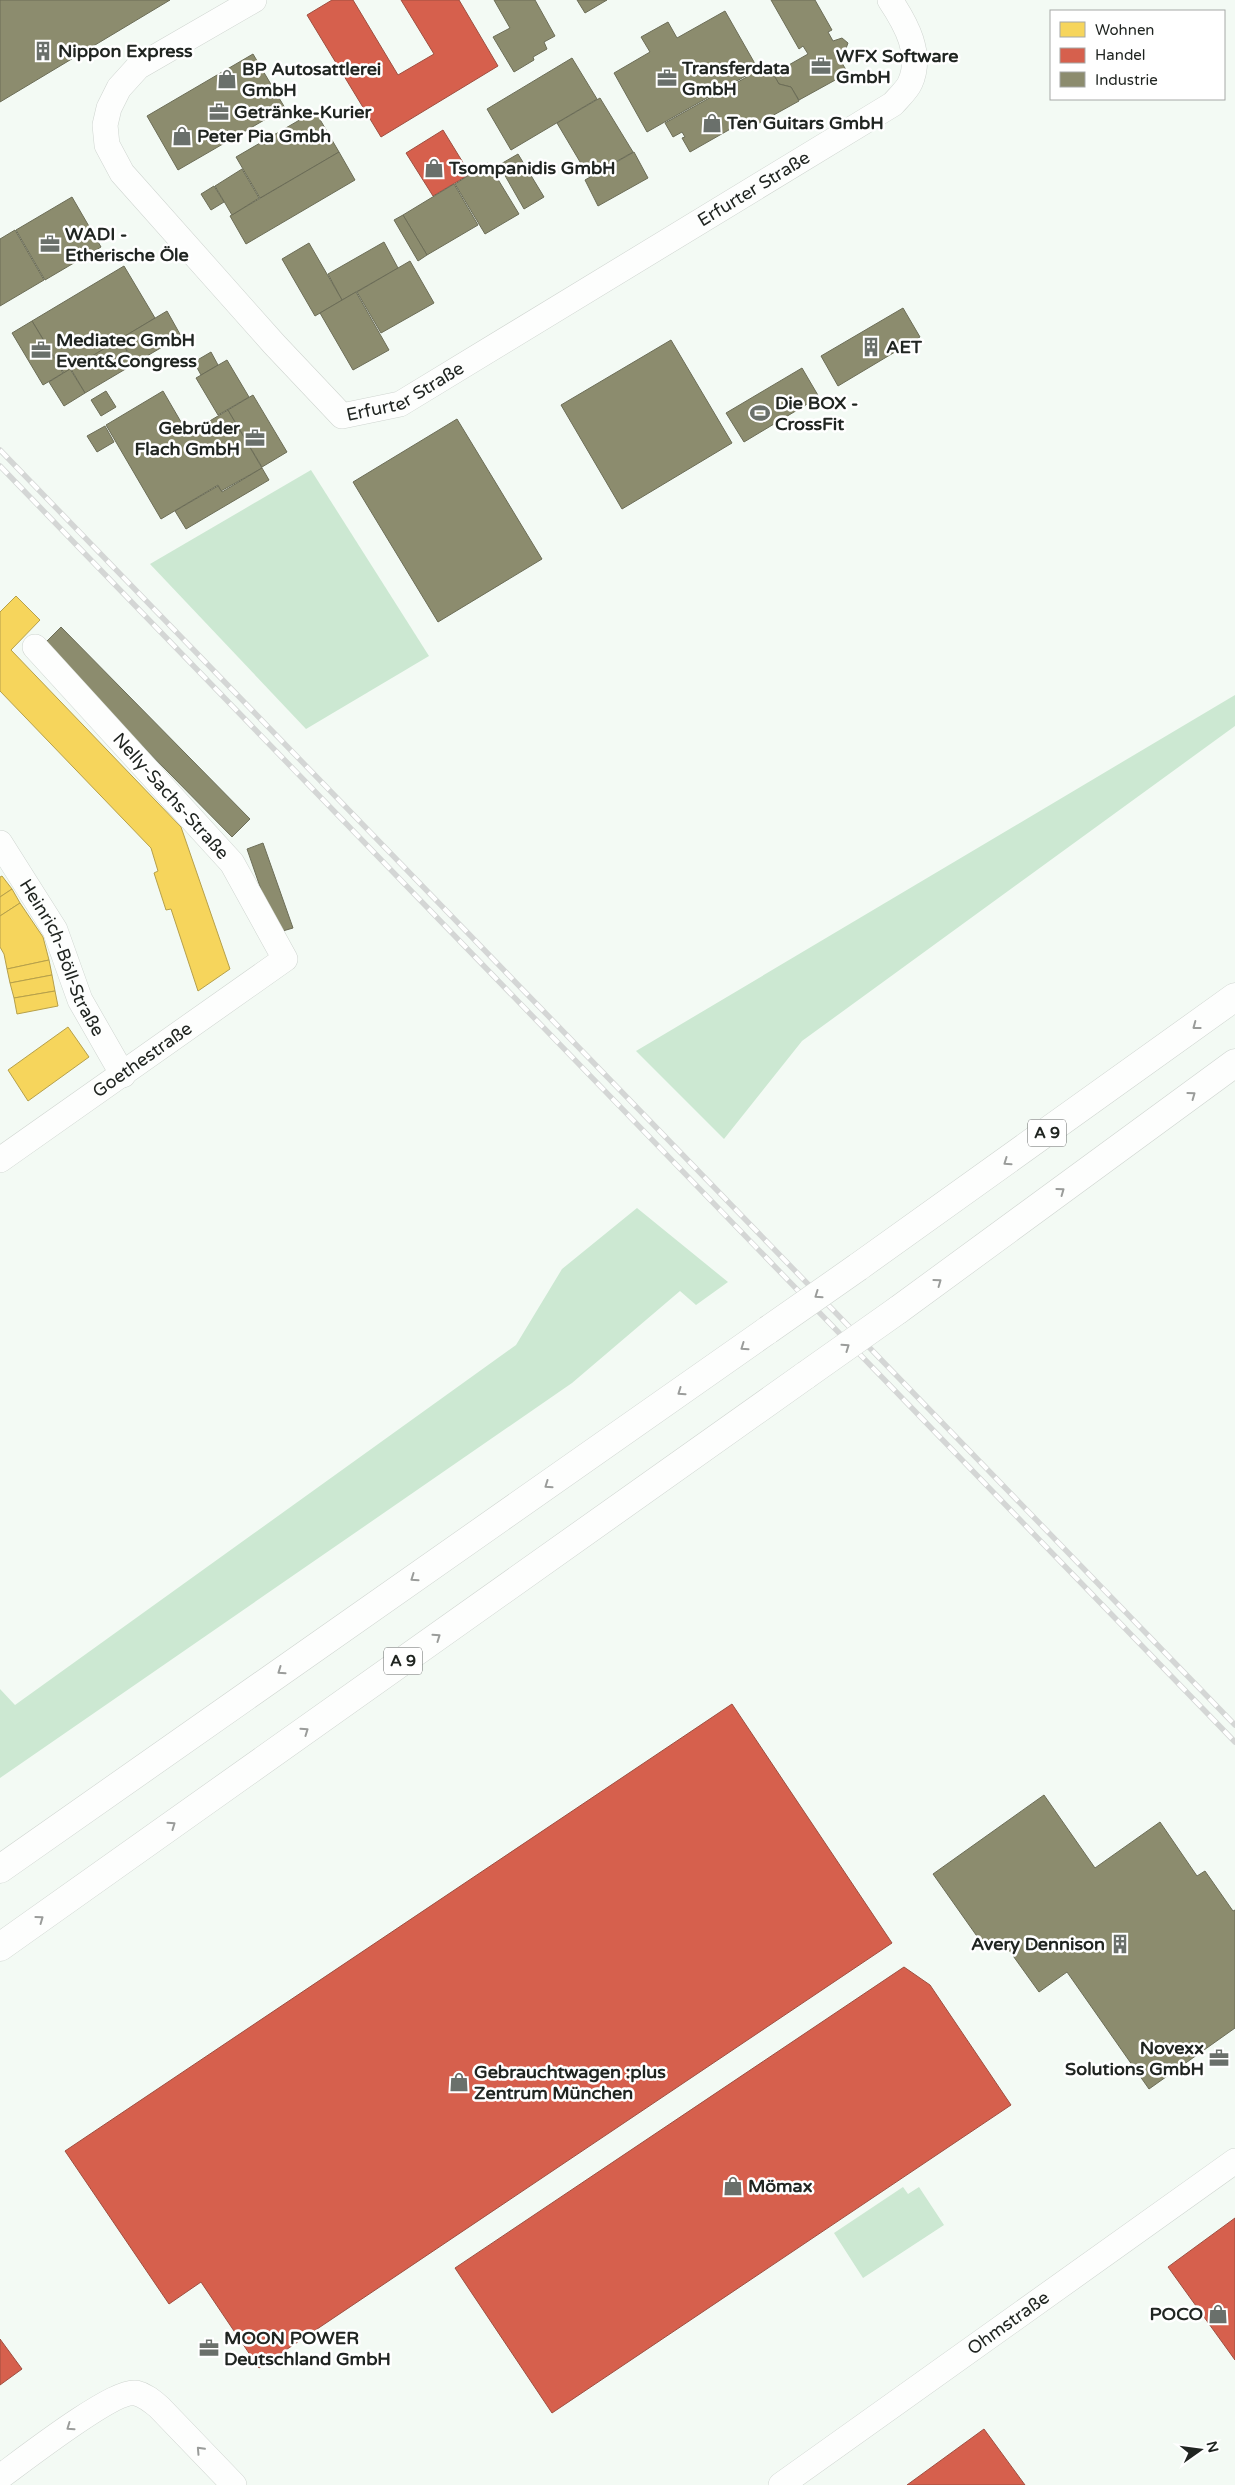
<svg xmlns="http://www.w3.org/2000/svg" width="1235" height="2485" viewBox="0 0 1235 2485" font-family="'Varela Round',sans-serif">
  <rect width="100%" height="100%" fill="#f3faf4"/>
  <g fill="#cce8d2">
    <path d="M311,470L429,656L306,729L150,564Z"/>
    <path d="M1235,695V726L802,1041L724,1139L636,1051Z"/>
    <path d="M637,1208L728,1282L696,1305L680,1291L572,1383L0,1778V1689L15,1705L516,1345L562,1269Z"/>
    <path d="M903,2187L908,2194L919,2187L944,2225L863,2278L834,2233Z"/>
  </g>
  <g fill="#f6d55c" stroke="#b6a04a">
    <path d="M16,596L40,620L11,650L181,827L230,969L198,991L171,909L166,910L154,873L158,871L151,848L0,691V612Z"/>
    <path d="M2,876L12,889L0,897V877Z"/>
    <path d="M12,889L20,903L0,916V897Z"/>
    <path d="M20,903L43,937L49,960L7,969L4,954L0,947V916Z"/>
    <path d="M49,960L52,975L10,983L7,969Z"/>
    <path d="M52,975L55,991L14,998L10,983Z"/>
    <path d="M55,991L58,1006L17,1014L14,998Z"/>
    <path d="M68,1027L89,1057L28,1101L8,1070Z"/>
  </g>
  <g fill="#d6604d" stroke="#9f4e40">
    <path d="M332,0H353L398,75L434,54L401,0H459L498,66L381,137L307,15Z"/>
    <path d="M443,130L470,174L433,196L406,153Z"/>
    <path d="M732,1704L892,1943L259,2368L201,2282L169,2304L65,2151Z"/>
    <path d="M904,1967L930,1985L1011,2105L552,2413L455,2268Z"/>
    <path d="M1235,2218V2360L1168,2267Z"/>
    <path d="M0,2339L22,2369L0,2385Z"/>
    <path d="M984,2429L1025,2485H907Z"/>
  </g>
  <g fill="#8c8c6e" stroke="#6c6d57">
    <path d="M0,0H170L0,102Z"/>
    <path d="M494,0H535L555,36L544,42L547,49L533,57L534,60L514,72L493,37L510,28Z"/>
    <path d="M577,0H607L585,13Z"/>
    <path d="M771,0H815L832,30L828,32L833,41L842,38L848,43L845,51L837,55L848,73L799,100L791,87L779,84L773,74L808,54L803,46L799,49Z"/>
    <path d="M725,11L758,69L647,132L614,73L650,52L641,37L668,22L677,38Z"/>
    <path d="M253,54L285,108L178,170L147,116Z"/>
    <path d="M572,58L597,99L511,150L487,109Z"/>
    <path d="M768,65L779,84L791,87L799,101L752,127L748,119L690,152L682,138L685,137L682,132L673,137L665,123Z"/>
    <path d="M600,98L633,152L589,177L557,123Z"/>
    <path d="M315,111L339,152L260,198L236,157Z"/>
    <path d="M339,152L355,180L246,244L230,216Z"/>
    <path d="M634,152L648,178L598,206L585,180Z"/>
    <path d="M518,154L544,197L524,209L499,165Z"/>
    <path d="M488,163L519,214L485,234L455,184Z"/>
    <path d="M242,169L259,198L232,215L215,186Z"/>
    <path d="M454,184L478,225L427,255L403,215Z"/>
    <path d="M214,186L224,202L211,210L201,194Z"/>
    <path d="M72,197L101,247L45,280L16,230Z"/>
    <path d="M403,215L427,255L418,261L394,220Z"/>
    <path d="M15,230L44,280L0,306V239Z"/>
    <path d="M384,242L398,268L342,300L328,274Z"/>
    <path d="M309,243L342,300L315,316L282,259Z"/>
    <path d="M410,261L434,303L381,333L357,292Z"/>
    <path d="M124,266L155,318L64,373L32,321Z"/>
    <path d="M356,292L389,350L353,370L320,313Z"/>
    <path d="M903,308L920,337L838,386L821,356Z"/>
    <path d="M167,311L181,336L135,363L120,339Z"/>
    <path d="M32,321L63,373L43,385L12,333Z"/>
    <path d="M120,339L134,364L85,393L71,369Z"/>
    <path d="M671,340L732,443L622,509L561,405Z"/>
    <path d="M211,352L218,365L201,375L194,362Z"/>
    <path d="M227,360L249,397L218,415L196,378Z"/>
    <path d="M802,368L819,397L744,442L726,413Z"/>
    <path d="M70,369L85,393L64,406L49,382Z"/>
    <path d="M106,391L116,407L101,416L91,400Z"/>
    <path d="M163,391L188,434L228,410L262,468L221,491L218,485L161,519L106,425Z"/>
    <path d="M253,395L287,452L262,467L228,410Z"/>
    <path d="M457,419L542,559L438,622L353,482Z"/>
    <path d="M105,426L114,442L97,452L87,436Z"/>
    <path d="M262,468L269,480L186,529L175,511L218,486L222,492Z"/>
    <path d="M61,627L250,819L232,837L43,645Z"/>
    <path d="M263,843L293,928L276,933L247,849Z"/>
    <path d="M1044,1795L1095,1868L1160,1822L1197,1876L1205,1871L1233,1911L1235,1910V2028L1149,2089L1067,1972L1039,1992L1001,1939L986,1949L933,1874Z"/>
  </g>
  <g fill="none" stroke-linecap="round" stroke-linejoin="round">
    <defs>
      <g id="minor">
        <path id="s1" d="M254,0L138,67L119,88L109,108L105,125L107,145L122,173L274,344L342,416L400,404L893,104C898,98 907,90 910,83C923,54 906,24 890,0"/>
        <path id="s2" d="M0,843L55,930L80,1000L123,1075"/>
        <path id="s3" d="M0,1160L285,959L232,863L35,647"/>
        <path d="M0,2477C22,2461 114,2389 136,2393C145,2395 152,2401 159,2407L234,2485"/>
        <path id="s4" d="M781,2485L1235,2161"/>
      </g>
      <g id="highway">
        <path d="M858,1267L1235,997"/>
        <path d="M898,1310L1235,1063"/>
        <path d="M0,1869L768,1330"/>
        <path d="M0,1947L806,1375"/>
      </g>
    </defs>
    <use href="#minor" stroke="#cfd5d0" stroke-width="26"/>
    <use href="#highway" stroke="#cfd5d0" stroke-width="29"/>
    <use href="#minor" stroke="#fdfefd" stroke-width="25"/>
    <use href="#highway" stroke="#fdfefd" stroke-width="28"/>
    <defs>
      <g id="rail">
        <path d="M0,450L1235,1725"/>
        <path d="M0,466L1235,1742"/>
      </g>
    </defs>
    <use href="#rail" stroke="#d4d6d5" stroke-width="5.5"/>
    <use href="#rail" stroke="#fff" stroke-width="4" stroke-dasharray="11" stroke-linecap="butt"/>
    <defs>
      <g id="highway-bridge">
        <path d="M768,1330L858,1267"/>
        <path d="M806,1375L898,1310"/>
      </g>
    </defs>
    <use href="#highway-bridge" stroke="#cfd5d0" stroke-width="29" stroke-linecap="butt"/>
    <use href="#highway-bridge" stroke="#fdfefd" stroke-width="28"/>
  </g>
  <defs><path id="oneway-chevron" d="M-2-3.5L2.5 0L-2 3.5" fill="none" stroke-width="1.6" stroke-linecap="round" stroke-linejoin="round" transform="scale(1.25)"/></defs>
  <g stroke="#9a9c9a">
    <use href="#oneway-chevron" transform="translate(1196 1026) rotate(143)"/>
    <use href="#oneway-chevron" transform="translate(1192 1095) rotate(-36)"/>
    <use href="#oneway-chevron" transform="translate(1007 1162) rotate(145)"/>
    <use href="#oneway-chevron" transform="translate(1061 1191) rotate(-36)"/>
    <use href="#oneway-chevron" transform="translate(938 1282) rotate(-36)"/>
    <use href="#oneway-chevron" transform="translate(818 1295) rotate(145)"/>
    <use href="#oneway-chevron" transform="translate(744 1347) rotate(145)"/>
    <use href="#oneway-chevron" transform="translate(846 1347) rotate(-35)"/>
    <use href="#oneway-chevron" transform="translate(681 1392) rotate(145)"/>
    <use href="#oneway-chevron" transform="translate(548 1485) rotate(145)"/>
    <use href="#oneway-chevron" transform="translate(414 1578) rotate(145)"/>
    <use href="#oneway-chevron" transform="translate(437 1637) rotate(-35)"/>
    <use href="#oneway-chevron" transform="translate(281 1671) rotate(145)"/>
    <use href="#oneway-chevron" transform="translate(305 1731) rotate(-35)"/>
    <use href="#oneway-chevron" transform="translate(172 1825) rotate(-35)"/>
    <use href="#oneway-chevron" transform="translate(40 1919) rotate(-36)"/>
    <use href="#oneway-chevron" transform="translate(70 2427) rotate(145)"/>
    <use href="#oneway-chevron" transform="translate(200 2450) rotate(-133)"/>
  </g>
  <defs>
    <symbol id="building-bare" viewBox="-9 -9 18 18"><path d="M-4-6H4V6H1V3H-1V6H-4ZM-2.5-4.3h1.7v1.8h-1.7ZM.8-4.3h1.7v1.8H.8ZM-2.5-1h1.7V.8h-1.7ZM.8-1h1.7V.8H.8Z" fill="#6a706b" stroke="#fff" stroke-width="2.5" paint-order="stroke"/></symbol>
    <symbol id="office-bare" viewBox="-9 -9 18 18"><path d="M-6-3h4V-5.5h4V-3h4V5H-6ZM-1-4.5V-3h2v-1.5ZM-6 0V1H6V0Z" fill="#6a706b" stroke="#fff" stroke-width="2.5" paint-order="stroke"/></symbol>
    <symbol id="shop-bare" viewBox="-9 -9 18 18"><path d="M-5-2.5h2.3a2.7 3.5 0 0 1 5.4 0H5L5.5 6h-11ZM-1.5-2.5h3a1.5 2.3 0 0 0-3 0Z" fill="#6a706b" stroke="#fff" stroke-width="2.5" paint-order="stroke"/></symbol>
    <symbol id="stadium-bare" viewBox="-9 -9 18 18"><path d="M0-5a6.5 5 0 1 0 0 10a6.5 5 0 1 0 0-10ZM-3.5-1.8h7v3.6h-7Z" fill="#6a706b" stroke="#fff" stroke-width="2.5" paint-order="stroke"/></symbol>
  </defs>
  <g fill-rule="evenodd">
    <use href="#building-bare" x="29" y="37" width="28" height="28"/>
    <use href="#office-bare" x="807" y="52" width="28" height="28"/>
    <use href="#office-bare" x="653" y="64" width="28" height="28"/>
    <use href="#shop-bare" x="213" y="65" width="28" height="28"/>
    <use href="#office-bare" x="205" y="98" width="28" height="28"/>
    <use href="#shop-bare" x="698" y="109" width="28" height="28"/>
    <use href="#shop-bare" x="168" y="122" width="28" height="28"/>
    <use href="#shop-bare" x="420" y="154" width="28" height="28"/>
    <use href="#office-bare" x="36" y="230" width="28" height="28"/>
    <use href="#building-bare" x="857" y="333" width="28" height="28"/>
    <use href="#office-bare" x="27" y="336" width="28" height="28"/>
    <use href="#stadium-bare" x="746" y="399" width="28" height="28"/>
    <use href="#office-bare" x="241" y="424" width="28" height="28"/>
    <use href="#building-bare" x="1106" y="1930" width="28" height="28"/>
    <use href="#office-bare" x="1205" y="2044" width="28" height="28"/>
    <use href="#shop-bare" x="445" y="2068" width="28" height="28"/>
    <use href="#shop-bare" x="719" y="2172" width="28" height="28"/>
    <use href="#shop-bare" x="1204" y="2300" width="28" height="28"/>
    <use href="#office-bare" x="195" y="2334" width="28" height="28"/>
  </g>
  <g text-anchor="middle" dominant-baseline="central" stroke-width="5" stroke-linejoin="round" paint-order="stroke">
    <g fill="#fff" stroke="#636664" stroke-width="1">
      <rect x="1028" y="1119.5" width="38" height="27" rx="4"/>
      <rect x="384" y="1647.5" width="38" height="27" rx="4"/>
    </g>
    <g font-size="16" font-weight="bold" fill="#202521">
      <text x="1047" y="1133">A 9</text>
      <text x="403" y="1661">A 9</text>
    </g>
    <g font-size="18" font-weight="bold" fill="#202521" stroke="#fff" text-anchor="start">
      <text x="58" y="51">Nippon Express</text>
      <text x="836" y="56">WFX Software<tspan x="836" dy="21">GmbH</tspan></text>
      <text x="682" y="68">Transferdata<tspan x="682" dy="21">GmbH</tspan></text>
      <text x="242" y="69">BP Autosattlerei<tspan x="242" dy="21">GmbH</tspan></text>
      <text x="234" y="112">Getränke-Kurier</text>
      <text x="727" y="123">Ten Guitars GmbH</text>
      <text x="197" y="136">Peter Pia Gmbh</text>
      <text x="449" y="168">Tsompanidis GmbH</text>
      <text x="65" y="234">WADI -<tspan x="65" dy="21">Etherische Öle</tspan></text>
      <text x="56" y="340">Mediatec GmbH<tspan x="56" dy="21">Event&amp;Congress</tspan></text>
      <text x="886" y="347">AET</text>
      <text x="775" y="403">Die BOX -<tspan x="775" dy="21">CrossFit</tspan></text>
      <text x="240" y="428" text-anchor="end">Gebrüder<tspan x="240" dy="21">Flach GmbH</tspan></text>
      <text x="1105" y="1944" text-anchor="end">Avery Dennison</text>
      <text x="1204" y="2048" text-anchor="end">Novexx<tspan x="1204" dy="21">Solutions GmbH</tspan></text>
      <text x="474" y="2072">Gebrauchtwagen :plus<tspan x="474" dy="21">Zentrum München</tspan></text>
      <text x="748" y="2186">Mömax</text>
      <text x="1203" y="2314" text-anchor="end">POCO</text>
      <text x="224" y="2338">MOON POWER<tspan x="224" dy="21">Deutschland GmbH</tspan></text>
    </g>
    <g font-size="18" fill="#202521" stroke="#fff">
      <text stroke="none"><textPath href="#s1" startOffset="1055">Erfurter Straße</textPath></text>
      <text stroke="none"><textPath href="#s1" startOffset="650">Erfurter Straße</textPath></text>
      <text transform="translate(171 796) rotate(48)">Nelly-Sachs-Straße</text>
      <text stroke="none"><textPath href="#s2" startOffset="131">Heinrich-Böll-Straße</textPath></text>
      <text stroke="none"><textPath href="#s3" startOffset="174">Goethestraße</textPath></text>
      <text stroke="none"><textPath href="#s4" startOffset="279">Ohmstraße</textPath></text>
    </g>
  </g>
  <rect x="1050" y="10" width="175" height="90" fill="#ffffff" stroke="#a6a8a6"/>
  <rect x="1060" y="22" width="25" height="15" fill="#f6d55c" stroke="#a6a8a6"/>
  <text x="1095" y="35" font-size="15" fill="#202521">Wohnen</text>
  <rect x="1060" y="48" width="25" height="15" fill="#d6604d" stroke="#a6a8a6"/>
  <text x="1095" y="60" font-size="15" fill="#202521">Handel</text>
  <rect x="1060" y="72" width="25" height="15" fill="#8c8c6e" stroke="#a6a8a6"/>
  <text x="1095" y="85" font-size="15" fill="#202521">Industrie</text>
  <g transform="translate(1200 2450) rotate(76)" stroke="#ffffff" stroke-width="4" paint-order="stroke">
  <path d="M0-4L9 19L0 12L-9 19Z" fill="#202521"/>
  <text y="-8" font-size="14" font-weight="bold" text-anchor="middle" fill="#202521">N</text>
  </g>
</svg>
